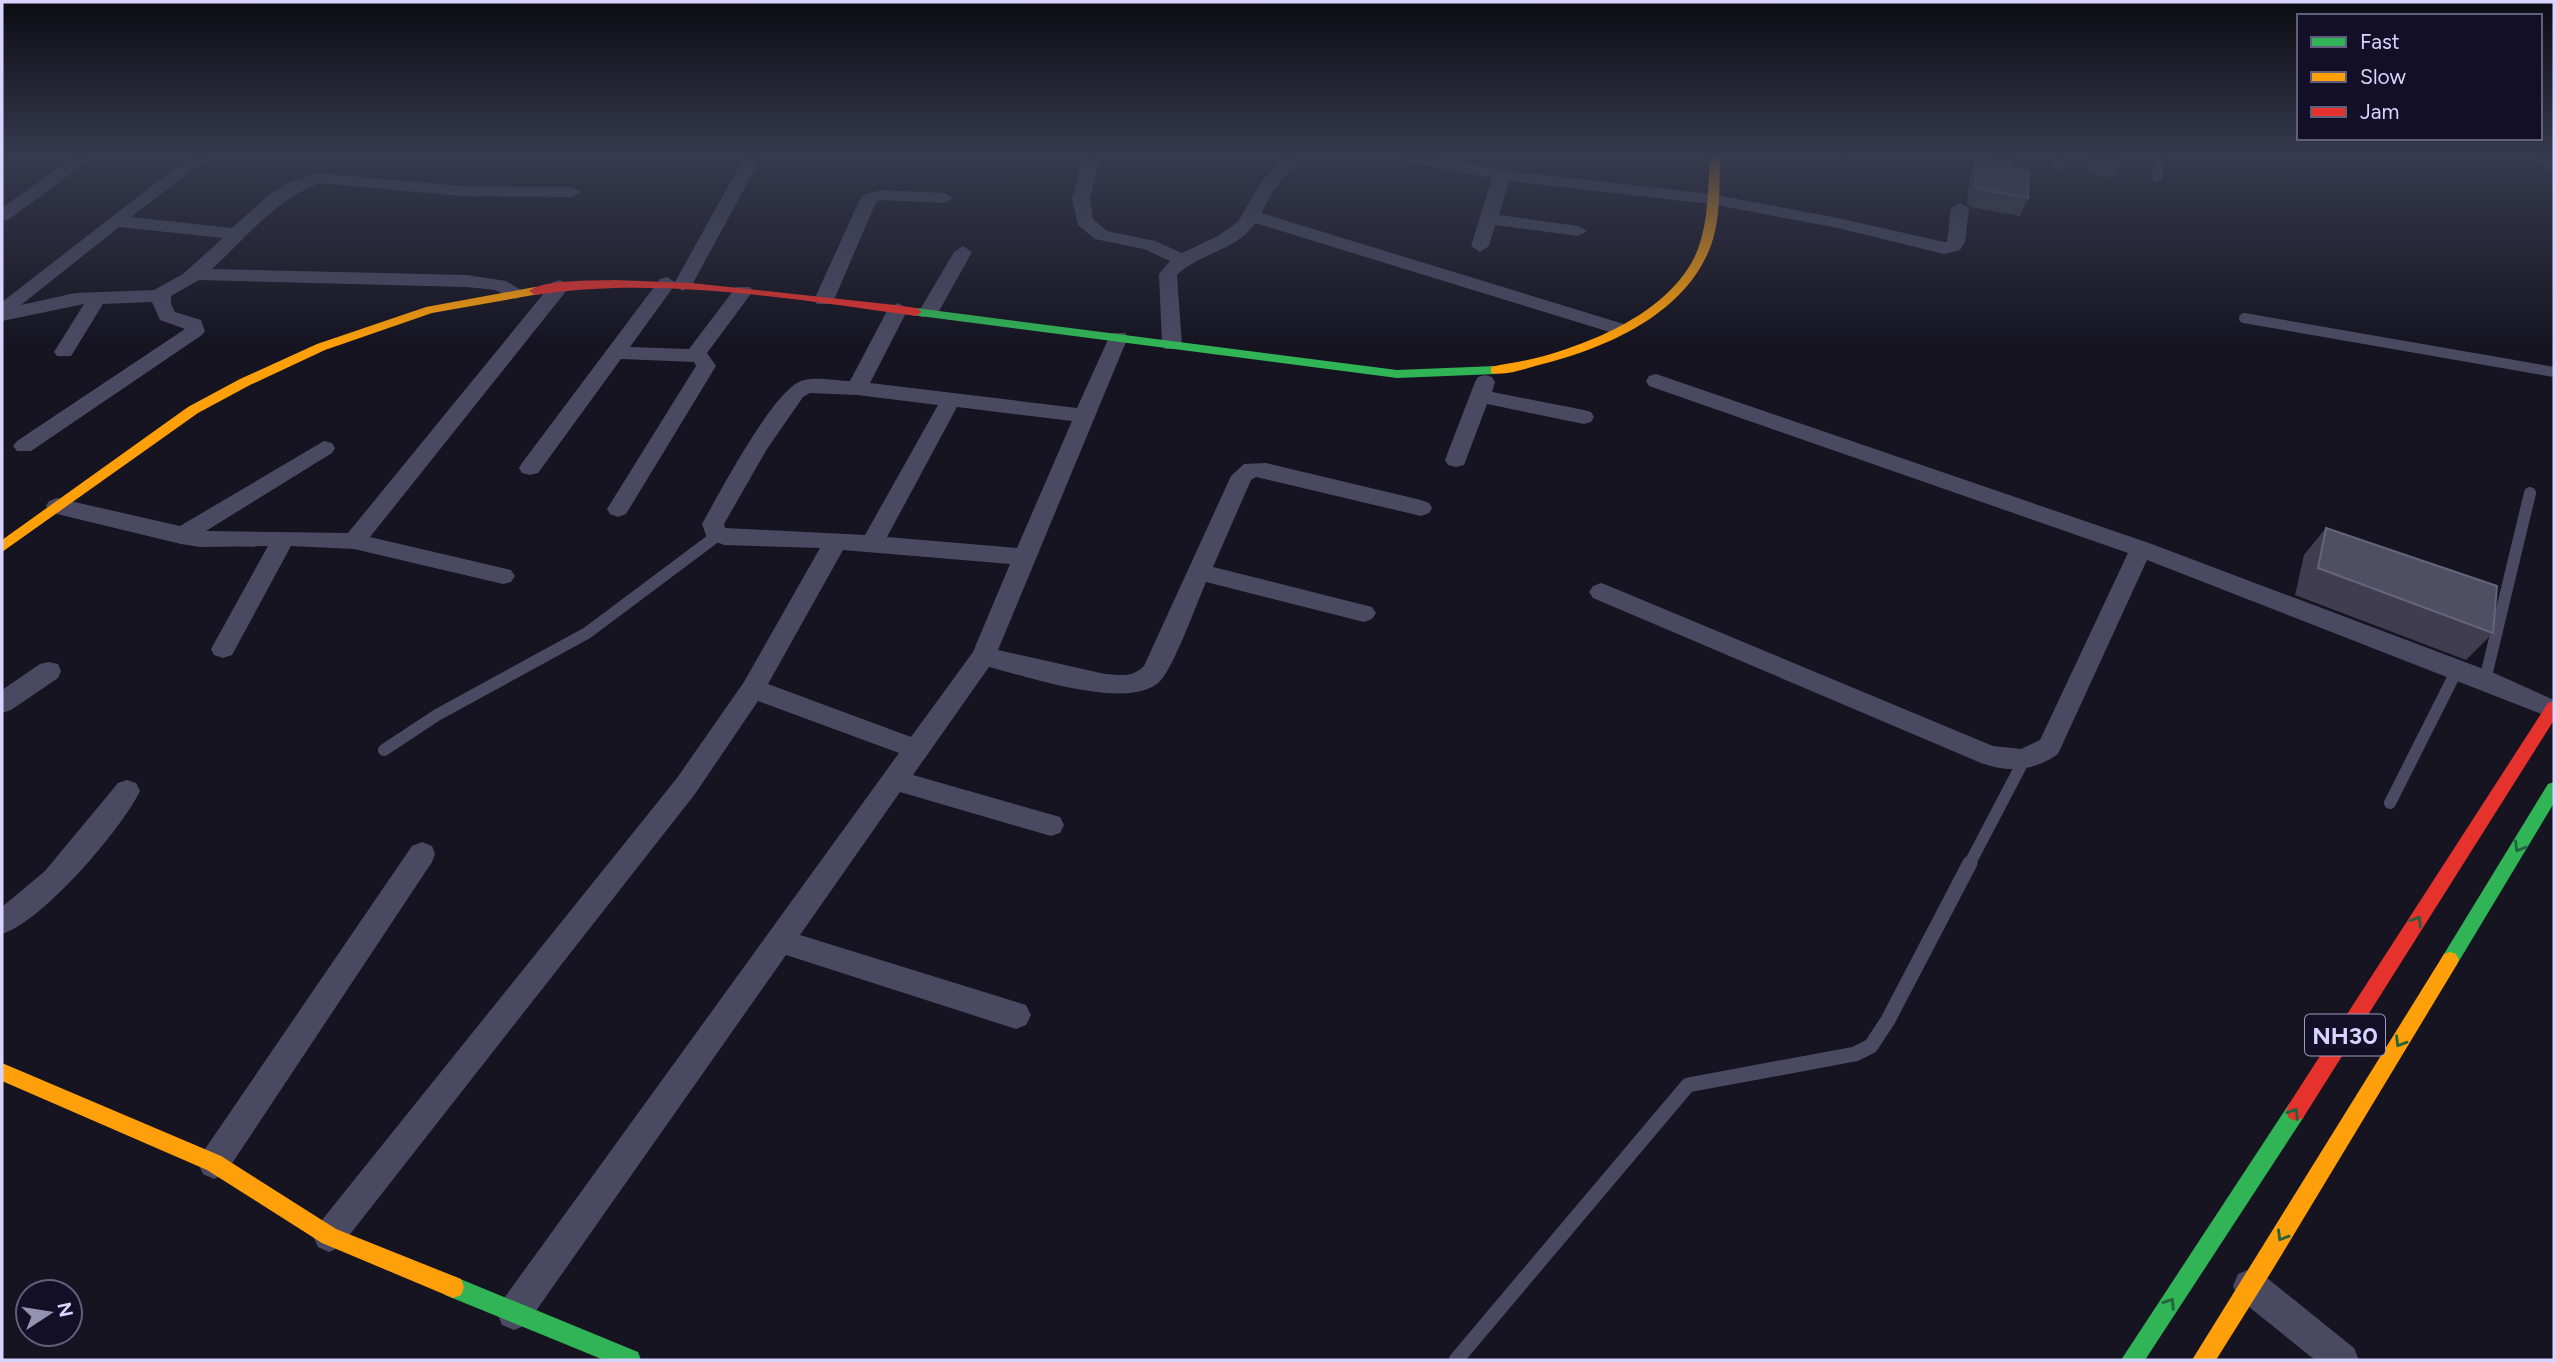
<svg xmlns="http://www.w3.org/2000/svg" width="2556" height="1362" viewBox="0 0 2556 1362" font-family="Figtree,sans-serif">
  <rect width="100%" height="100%" fill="#161421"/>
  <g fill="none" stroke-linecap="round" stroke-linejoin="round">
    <g stroke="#4a4962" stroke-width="10">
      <path d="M2058,154V165"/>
      <path d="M2536,154L2554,167"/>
      <path d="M2157,177L2161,154"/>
      <path d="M2244,318L2554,372"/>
    </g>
    <g stroke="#4a4962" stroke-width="12">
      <path d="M2485,680L2530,493"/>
      <path d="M384,750L437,715L587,633L718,535"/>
      <path d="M2390,803L2457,670"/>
      <path d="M1969,865L2024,760"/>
    </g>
    <path stroke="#4a4962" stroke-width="15" d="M1456,1360L1688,1085L1855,1054L1871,1046L1888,1020L1970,863"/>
    <g fill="#4a4962" fill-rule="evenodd">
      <path d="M77,154H97L8,220L2,221V208Z"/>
      <path d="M193,154H213L131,217L232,228L270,194L290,182L318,173L461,186L572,187L581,192L572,197L461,196L320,183C274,200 247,237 212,269L467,275L506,281L526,293L516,299L495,290L467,287L199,280L171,296V304L175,312L201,320L205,331L202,335L31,451H17L13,446L17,441L185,329L160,320L152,302L103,304L71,356H57L54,352L84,304L2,321V302ZM119,227L223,238L183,274L154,290L75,293L21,305Z"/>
      <path d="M746,154H763L692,285L683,291L674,286L630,347L689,349L736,287H750L753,291L707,353L716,366L626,514L618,517L610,514L607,509L696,366L694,362L621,359L538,473L530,475L522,473L519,468L522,463L660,279L667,277L675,282Z"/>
      <path d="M1084,154H1101L1090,198L1093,219L1107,231L1155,241L1182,253L1218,236L1238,222L1259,185L1286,154H1303L1273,191L1261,213L1627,325L1630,329L1627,333H1613L1255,223C1238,250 1199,253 1177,275L1182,345L1179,349H1165L1162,345L1159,274L1170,261L1144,249L1095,239L1078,225L1072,198Z"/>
      <path d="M1386,154H1421L1502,170L1711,194L1838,218L1944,242H1947L1951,208L1960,203L1969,208L1965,242L1960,250L1944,254L1838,228L1711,204L1509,181L1499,215L1578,226L1587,231L1578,236L1495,225L1489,246L1480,252L1471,246L1492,178L1395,159Z"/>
      <path d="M1836,154H1855L1846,159Z"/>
      <path d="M881,190L944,193L953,198L944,203L882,200L876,202L834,300L831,304H817L814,300L860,199L863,195Z"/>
      <path d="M963,246L972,252L938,313L935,317H921L918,313L954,252Z"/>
      <path d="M560,280L569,286L567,290L370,537L511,570L515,576L511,582L503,584L354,549L291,546L232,655L223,658L214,655L211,649L268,546L200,547L181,544L57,514L49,511L46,506L49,501L57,498L180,526L324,441L332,443L335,448L332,453L206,531L348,533L553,282Z"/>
      <path d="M898,303L908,309L870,383L1077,408L1111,333H1125L1128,337L998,650L1105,674C1121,675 1132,678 1144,666L1231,476L1244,464L1266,463L1421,500L1429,503L1432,508L1429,513L1421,516L1256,477L1251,480L1213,567L1372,607L1376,613L1372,619L1364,622L1206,582C1196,605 1175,664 1161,680C1132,713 1026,676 989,667L913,775L1060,817L1064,825L1060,833L1051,836L900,792L800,935L1026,1005L1031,1015L1026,1025L1016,1029L786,955L526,1325L514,1330L502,1325L497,1313L502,1301L899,753L758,701L695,794L340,1247L329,1252L318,1247L313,1236L318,1225L677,778L744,682L820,548L724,545L707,538L702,524C719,494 772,392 801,381C815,376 836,381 850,381L888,309ZM810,393L857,395L938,405L865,535L725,528L724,524L767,449L803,397ZM957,407L1072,421L1017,548L887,537ZM843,550L1010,564L973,652L911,737L768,684Z"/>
      <path d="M1656,374L2149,543L2494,673L2554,700V719L2147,560L2058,754C2034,771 2008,773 1981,763L1593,598L1589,592L1593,586L1601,583L1609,586L1993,746L2021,749L2040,740L2128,553L1649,386L1646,381L1649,376Z"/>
      <path d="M1485,375L1492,377L1495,382L1492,392L1584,410L1591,412L1594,417L1591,422L1584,424L1487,404L1464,465L1456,467L1448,465L1445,460L1475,382L1478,377Z"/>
      <path d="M49,662L58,664L61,671L58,678L11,710L2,713V690L40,664Z"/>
      <path d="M127,780L136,783L140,791C121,830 43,921 2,934V907L45,871L118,783Z"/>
      <path d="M422,842L432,846L435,854L432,862L225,1174L214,1179L203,1174L198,1163L203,1152L412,846Z"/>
      <path d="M2250,1269L2262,1274L2354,1348L2359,1360H2315L2238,1298L2233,1286L2238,1274Z"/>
    </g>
    <g fill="#30b455" fill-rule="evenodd">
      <path d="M916,308L1397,370L1496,366L1502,370L1496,374L1397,378L912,315V309Z"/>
      <path d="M2554,782V803L2456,966L2450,968L2444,966L2441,960L2444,954L2548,784Z"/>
      <path d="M2296,1101L2303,1104L2306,1111L2303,1118L2145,1360H2121L2289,1104Z"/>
      <path d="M453,1276L638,1352L641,1360H604L445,1295L442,1287L445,1279Z"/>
    </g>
    <g fill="#ff9f0a" fill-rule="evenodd">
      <path d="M1710,154H1720C1719,188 1722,228 1705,259C1675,319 1600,350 1539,365C1524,369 1506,376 1491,373V367C1509,363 1527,361 1544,356C1600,340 1675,308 1698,249C1709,219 1708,186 1710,154Z"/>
      <path d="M535,287L539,288V294L432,313L325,350L250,385L198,413L2,552V540L188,407L240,379L317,344L426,307Z"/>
      <path d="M2450,952L2456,954L2459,960L2456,966L2273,1269L2216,1360H2192L2444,954Z"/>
      <path d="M2,1063L221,1156L336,1229L461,1279L464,1287L461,1295L453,1298L322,1243L207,1170L2,1081Z"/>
    </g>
    <g fill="#e5322d" fill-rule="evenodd">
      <path d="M614,280L692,283L895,305L916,308L922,312L916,316C794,299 656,276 535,295L529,291C544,279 593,281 614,280Z"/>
      <path d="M2554,701V720L2303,1118L2296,1121L2289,1118L2286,1111L2289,1104L2548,703Z"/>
    </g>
  </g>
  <g fill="#403d50">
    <path d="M1982,154H2013L2010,167L2028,198L2020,216L1971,207L1967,204L1969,179L1976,161L1980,162Z"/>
    <path d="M2089,154H2123V158L2113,178L2088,174Z"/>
    <path d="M2326,528L2493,633L2466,660L2295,595L2304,555Z"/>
  </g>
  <g fill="#504e63" stroke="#66637b" stroke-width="2">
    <path d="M1985,154H2013L2010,167L2029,171L2028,198L1979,189L1975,186L1976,161L1983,162Z"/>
    <path d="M2101,154H2123V158Z"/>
    <path d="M2326,528L2497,586L2493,633L2318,568Z"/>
  </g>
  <defs><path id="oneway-chevron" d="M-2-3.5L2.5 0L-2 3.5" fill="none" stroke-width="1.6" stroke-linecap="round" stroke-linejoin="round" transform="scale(1.75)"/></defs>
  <g stroke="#22623e">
    <use href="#oneway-chevron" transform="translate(2519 847) rotate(121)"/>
    <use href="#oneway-chevron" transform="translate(2417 921) rotate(-58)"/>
    <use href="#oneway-chevron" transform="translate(2400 1042) rotate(121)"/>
    <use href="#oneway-chevron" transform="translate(2294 1113) rotate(-57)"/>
    <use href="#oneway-chevron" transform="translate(2282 1236) rotate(121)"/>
    <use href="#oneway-chevron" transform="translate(2170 1303) rotate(-57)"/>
  </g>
  <linearGradient id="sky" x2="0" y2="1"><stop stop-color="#0c0b12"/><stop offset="0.45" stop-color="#363a4e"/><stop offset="1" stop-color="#363a4e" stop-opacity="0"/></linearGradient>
  <rect width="2556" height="345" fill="url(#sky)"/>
  <g text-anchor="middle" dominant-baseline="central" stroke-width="5" stroke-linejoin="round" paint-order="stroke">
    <rect fill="#130f26" stroke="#9e99be" stroke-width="2" x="2305" y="1014.5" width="80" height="41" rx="5"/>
    <g font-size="24" font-weight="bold" fill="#d9d4ff">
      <text x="2345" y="1035">NH30</text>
    </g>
  </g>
  <rect width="2556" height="1362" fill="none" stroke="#d9d4ff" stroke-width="7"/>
  <rect x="2297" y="14" width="245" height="126" fill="#130f26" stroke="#625e7d" stroke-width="2"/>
  <rect x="2311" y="37" width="35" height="10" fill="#30b455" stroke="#625e7d" stroke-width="2"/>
  <text x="2360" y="49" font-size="21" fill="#d9d4ff">Fast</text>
  <rect x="2311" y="72" width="35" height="10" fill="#ff9f0a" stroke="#625e7d" stroke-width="2"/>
  <text x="2360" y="84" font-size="21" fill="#d9d4ff">Slow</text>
  <rect x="2311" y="107" width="35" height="10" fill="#e5322d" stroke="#625e7d" stroke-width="2"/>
  <text x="2360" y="119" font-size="21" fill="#d9d4ff">Jam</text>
  <g transform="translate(49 1313) rotate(78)"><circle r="33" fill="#130f26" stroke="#625e7d" stroke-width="2"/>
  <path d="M0-5L12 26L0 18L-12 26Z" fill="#9591b1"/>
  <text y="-10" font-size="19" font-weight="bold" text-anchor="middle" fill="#d9d4ff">N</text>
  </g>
</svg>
